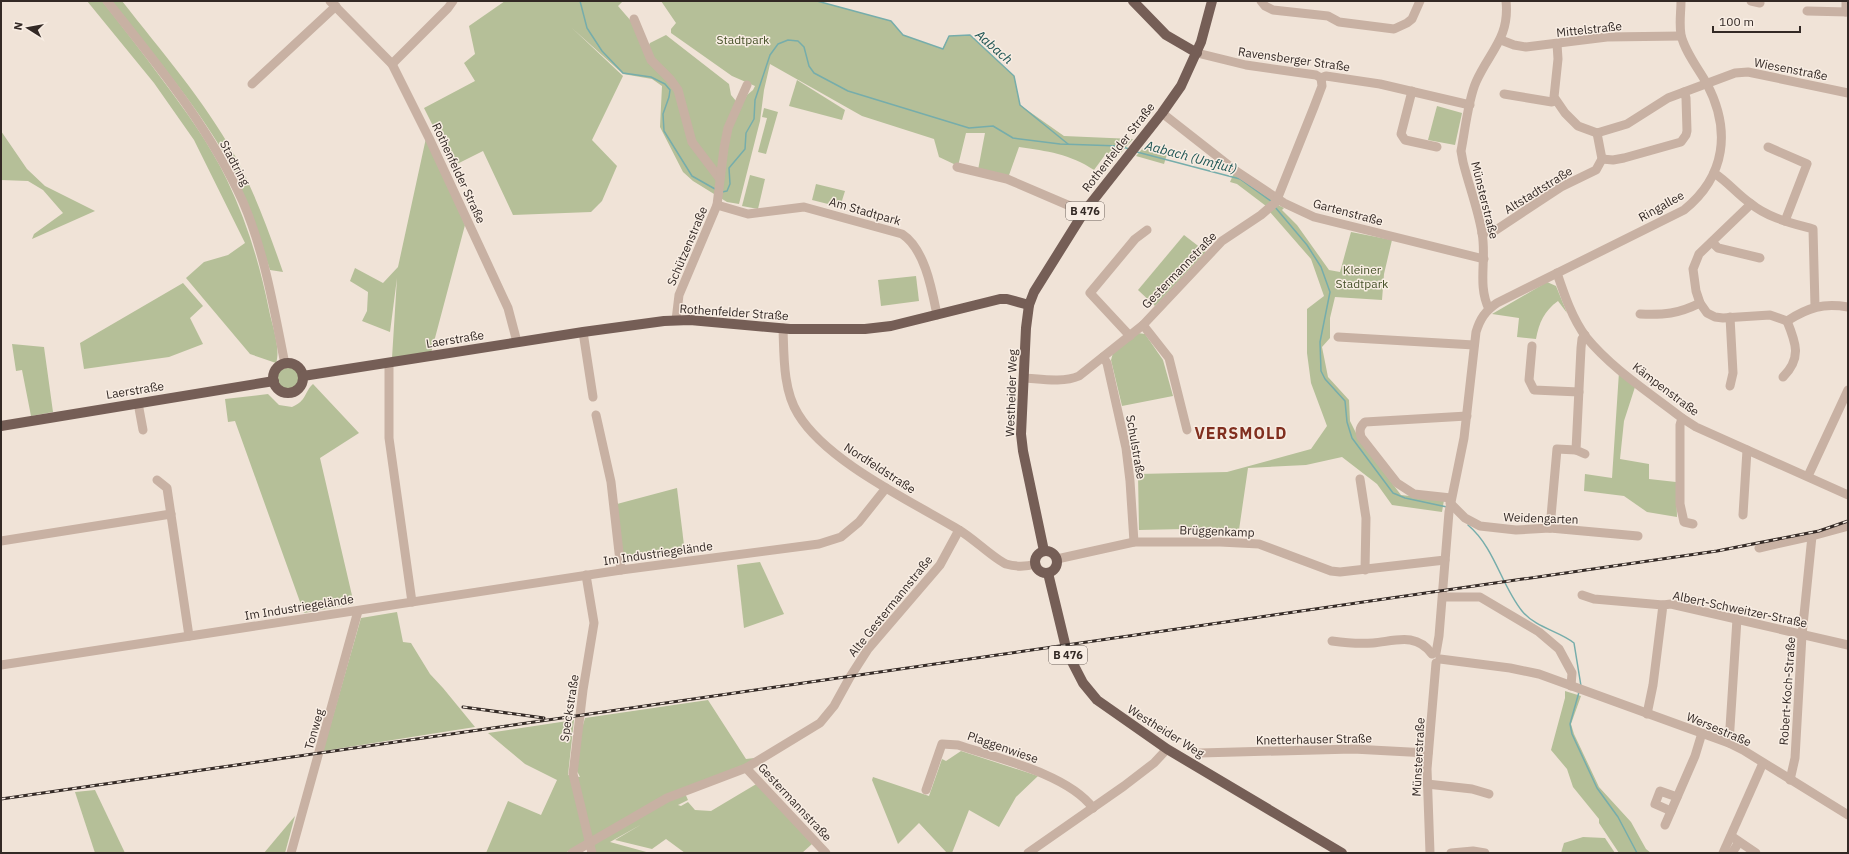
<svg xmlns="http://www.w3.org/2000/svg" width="1849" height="854" viewBox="0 0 1849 854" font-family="'IBM Plex Sans',sans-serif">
  <rect width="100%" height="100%" fill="#f0e3d7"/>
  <g fill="#b5bf98">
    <path d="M87,1H102C122,26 142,52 161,78C185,110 210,144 227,180C247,222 260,265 269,310C272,325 281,348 276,363L250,354L186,278L204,262L228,255L245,243L194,140L154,83Z"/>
    <path d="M111,1H122C161,51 204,100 235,156C255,193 269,232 283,272L270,270C257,231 245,191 225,155C193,100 150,51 111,1Z"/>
    <path d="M505,1H623L618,6L631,21L674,89L687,136L718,181L730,129L747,95L753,90L755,86L732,76L671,33V29L676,23L661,1H817L891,21L903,35L942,49L949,36L970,35L1014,76L1020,105L1064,136L1133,139L1119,155H1105L1094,170C1070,154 1047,151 1019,147L1008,178L978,170L985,133H966L958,166L939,157L934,139L862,116L770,64L764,90L760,121L739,204L727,202L693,181L683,172L660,127L662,86L652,79L623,74L572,28L623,76L592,140L617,166L602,201L591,212L513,215L483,151L453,166L424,108L475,81L464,63L475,54L469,26Z"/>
    <path d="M666,35L729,84L731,95L736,101L719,172L694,142L679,89L654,61L649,45L650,43Z"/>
    <path d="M797,80L845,110L842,120L789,106Z"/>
    <path d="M1437,106L1462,113L1455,145L1428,140Z"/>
    <path d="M764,108L778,112L766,154L758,152L767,118L762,117Z"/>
    <path d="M1,131L27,169L45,186L95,211L32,239L34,234L63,213L43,190L28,181L1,180Z"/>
    <path d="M426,138L465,225L431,353L392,358L397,278L390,332L362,321L367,311L368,292L350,281L355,268L383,283L398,267Z"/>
    <path d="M1143,148L1167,154L1164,164L1136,156Z"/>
    <path d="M1234,173L1273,200L1266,206L1237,184L1230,182Z"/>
    <path d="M750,175L765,179L758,209L742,206Z"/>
    <path d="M816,184L845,191L840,207L812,200Z"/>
    <path d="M1278,205L1284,208L1282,210L1297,225L1329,270L1340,272L1351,232L1392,240L1384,274L1382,300L1335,297L1330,318V338L1322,347L1328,377L1349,400L1350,421L1360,441L1401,495L1444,500L1442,512L1392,505L1377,484L1342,457L1306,465L1248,468L1239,530L1228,528L1139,530L1138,474L1227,472L1311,449L1327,426L1311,383L1307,353V309L1324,296L1311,259L1270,212Z"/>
    <path d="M1184,235L1206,252L1155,306L1138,290Z"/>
    <path d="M916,276L919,301L881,306L878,280Z"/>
    <path d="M1547,282L1556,286L1567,313L1558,301C1544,311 1539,323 1536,339L1517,337L1519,318L1492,314Z"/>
    <path d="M183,283L203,306L190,318L203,344L169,357L84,369L80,343Z"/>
    <path d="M1138,333L1145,334L1163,360L1173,396L1122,406L1111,360L1113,353Z"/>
    <path d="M12,344L44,347L53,412L31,416L22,370L16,371Z"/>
    <circle cx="289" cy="379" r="12"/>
    <path d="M1619,372L1635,387L1624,421L1620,459L1649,464V479L1676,482L1677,517L1647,512L1624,496L1584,491L1585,474L1612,478Z"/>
    <path d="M313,384L359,433L320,458L354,604L304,613L235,421L228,422L225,399L268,394L279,405L292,407C307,401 304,392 313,384Z"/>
    <path d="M677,488L685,553L626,559L623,557L617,504Z"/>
    <path d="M760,562L784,614L744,628L737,565Z"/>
    <path d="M397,612L403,642L411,643L430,674L443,688L475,727L323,751L361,618Z"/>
    <path d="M1565,691L1581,696L1571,724L1574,734L1599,787L1631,822L1646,849L1651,853H1619L1599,823V819L1573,787L1567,769L1551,750L1565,698Z"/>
    <path d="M708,700L746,759L763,757L683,789L688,800L678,805L681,806L688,802L695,810L711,811L758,783L812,844L802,853H685L666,839L652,849L615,840L642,824L610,842L650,853H595L586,842L565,853H486L508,801L541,815L557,780L525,764L488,733L574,720L568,775L580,777L576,769L581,732L585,718Z"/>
    <path d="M961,751L1038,776L1016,797L999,827L969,810L952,853H947L919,823L898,844L872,780L873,777L929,796L942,759L946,761Z"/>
    <path d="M95,790L125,853H95L75,792Z"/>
    <path d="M295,816L285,853H264Z"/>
    <path d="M1583,837L1605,838L1615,853H1561L1564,843Z"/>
  </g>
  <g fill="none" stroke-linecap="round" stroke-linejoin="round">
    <g stroke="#76adab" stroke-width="1.5">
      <path d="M580,1L587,28L602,51L623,73L651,77L665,84L670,90L669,97L663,114L664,131L692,176L715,189"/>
      <path d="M817,1L891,21L903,35L943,49L949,36L970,35L1014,76L1020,105L1068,144"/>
      <path d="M1137,152L1240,179L1272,202"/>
      <path d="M722,192L727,191L730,184L729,168L745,149L746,133L754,119L755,100L770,55L778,44L788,40L798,41L804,47L809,66L814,73L848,91L969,128L993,126L1013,138L1060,144L1120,146L1129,149"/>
      <path d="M1275,207L1307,245L1321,267L1330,292L1320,342L1321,371L1325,379L1345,401L1347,422L1352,438L1393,493L1405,498L1447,507"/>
      <path d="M1468,525C1495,548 1501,585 1522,611C1536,628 1559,631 1574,643L1581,686"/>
      <path d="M1579,692L1570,724L1572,734L1597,788L1618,817L1637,853"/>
    </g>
    <g stroke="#c8b1a3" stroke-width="9">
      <path d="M107,1C157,64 210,128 243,202C265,253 274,310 285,364"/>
      <path d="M330,1L392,64L429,138L508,308L517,342"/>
      <path d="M1261,1L1265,6L1273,10L1328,16L1339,22L1394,29L1407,23L1412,19L1420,1"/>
      <path d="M1751,1L1760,3"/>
      <path d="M1846,1V12"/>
      <path d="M1807,11L1848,12"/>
      <path d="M634,19L651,60L670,79L678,90L692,142L720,179"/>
      <path d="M1501,40L1514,45L1526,47L1607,37L1681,36"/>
      <path d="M1557,44L1558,59L1554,97L1565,113L1578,126L1597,133L1627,124L1668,98L1735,73L1748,72L1848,93"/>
      <path d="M1197,53L1246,65L1316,75L1321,78L1326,76L1380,84L1470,105"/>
      <path d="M392,64L448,8L453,1"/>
      <path d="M252,84L336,6"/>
      <path d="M1412,91L1401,134L1405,140L1437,147"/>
      <path d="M1504,94L1552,102L1556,101"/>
      <path d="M1162,113L1236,171L1284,203L1314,217L1484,259"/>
      <path d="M1768,147L1807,164L1785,221"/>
      <path d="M1602,159L1613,160L1624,158L1681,142L1686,135L1687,131L1686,98L1684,92"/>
      <path d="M957,167L1007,179L1084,212"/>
      <path d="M1714,173C1728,182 1737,194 1750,203C1768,218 1791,223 1813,229L1815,306"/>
      <path d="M1751,204L1699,254L1693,269L1696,291L1700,303L1707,313L1715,317L1723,318L1770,315L1787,321C1809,307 1823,303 1848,307"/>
      <path d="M717,205L748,214L804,207L902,234C925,249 932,290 937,315"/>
      <path d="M1482,233L1496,230L1561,187L1596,170L1602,159L1597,133"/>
      <path d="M1712,242L1718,248L1760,258"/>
      <path d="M1557,273C1564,294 1572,318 1586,337C1612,369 1650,393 1682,418L1696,427L1848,495"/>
      <path d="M1489,309C1477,285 1487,259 1482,233C1478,209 1469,186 1463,162L1461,151C1465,131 1468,100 1476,82C1489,52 1510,38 1506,1"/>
      <path d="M1640,314C1664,315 1678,314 1700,303"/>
      <path d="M676,320L679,295L717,205L724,148L728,128L747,85"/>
      <path d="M1143,325L1169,358L1187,430"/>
      <path d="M783,328C784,356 783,390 798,414C827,462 911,501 959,530C973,538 994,559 1006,564C1016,567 1025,567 1036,564"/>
      <path d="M583,332L593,397"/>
      <path d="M1130,336L1090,293L1135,239L1147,230"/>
      <path d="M1338,337L1474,345"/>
      <path d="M1532,346L1529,380L1534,390L1579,392"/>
      <path d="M1103,357L1107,363L1126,448L1130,481L1134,542"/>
      <path d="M389,363V438L412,602"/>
      <path d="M1783,377C1802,358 1796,343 1787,321"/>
      <path d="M1024,378C1041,379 1063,383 1079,376L1143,325L1222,241L1261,215L1276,202L1314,107L1322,86L1321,78"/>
      <path d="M1730,386L1733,373L1730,317"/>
      <path d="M138,403L143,430"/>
      <path d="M596,415L611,482L621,570"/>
      <path d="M1682,418L1680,425V504L1684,522L1693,524"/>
      <path d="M1585,454L1576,450L1581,348L1582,339L1585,335"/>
      <path d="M1808,476L1848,390"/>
      <path d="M1360,479L1366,518L1365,570"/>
      <path d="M157,480L167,488L189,636"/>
      <path d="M1451,498L1414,494L1397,483L1361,437C1359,430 1360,427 1365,422L1467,416"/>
      <path d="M1450,503L1465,518L1480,526L1516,530L1550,528L1638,536"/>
      <path d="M1743,515L1747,450"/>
      <path d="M1550,528L1557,449L1576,450"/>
      <path d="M1,541L171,514"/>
      <path d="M1759,548L1812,536L1848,526"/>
      <path d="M1057,559L1134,542H1220L1259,544L1331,571L1340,572L1445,560"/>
      <path d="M586,575L594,623L583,690L573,774L592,853"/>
      <path d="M1582,595L1594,599L1663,605"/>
      <path d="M1443,597H1480L1539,632L1559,649L1572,673L1571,686"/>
      <path d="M1332,641C1346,643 1359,644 1373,643C1395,641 1416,632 1432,654"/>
      <path d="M1436,653L1439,636L1449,512L1464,438L1476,332C1480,319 1485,311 1497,303L1684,210C1726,176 1731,130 1707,84C1698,68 1685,52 1681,35C1679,23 1681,12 1681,1"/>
      <path d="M1440,659L1510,668L1539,674L1729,743L1743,750L1848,815"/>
      <path d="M1,665L621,570L819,544L841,537L859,522L886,488"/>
      <path d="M1647,714L1653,685L1663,605L1671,604L1848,645"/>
      <path d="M1729,743L1737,619"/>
      <path d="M1200,753L1353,749L1428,753"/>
      <path d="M746,768L826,853"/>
      <path d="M1790,780L1795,758L1802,635L1812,536"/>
      <path d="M1427,784L1472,789L1489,794"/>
      <path d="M926,790L942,744L958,745C997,758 1068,774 1093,808"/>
      <path d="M1671,811L1655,804L1660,791L1677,797"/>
      <path d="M1665,825L1695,756L1702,733"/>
      <path d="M1731,836L1756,853"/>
      <path d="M291,853L358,611"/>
      <path d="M572,853L667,798L746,768L820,723L834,706L850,677L868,649L940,565L959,530"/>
      <path d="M1028,853L1124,786L1154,763L1167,749"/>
      <path d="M1430,853L1427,769L1436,663"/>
      <path d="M1451,853L1473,851L1485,853"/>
      <path d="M1723,853L1763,763"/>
      <path d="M1732,853L1739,842"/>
    </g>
    <g stroke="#755e56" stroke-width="10">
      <path d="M1133,1L1166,35L1197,53"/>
      <circle cx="288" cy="378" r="15"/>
      <path d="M303,376L583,332L664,321L690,320L790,329H865L891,326L1000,299H1007L1029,305"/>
      <path d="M1,426L274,381"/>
      <path d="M1044,551L1023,451L1021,434L1026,328L1029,305L1034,292L1084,212L1162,113L1181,86L1201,42L1212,1"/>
      <circle cx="1046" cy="562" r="11"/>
      <path d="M1048,573L1067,652L1083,683L1097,700L1167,749L1342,853"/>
    </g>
    <defs>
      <g id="rail">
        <path d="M463,707L544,718"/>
        <path d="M1,799L1717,551L1819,531L1848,521"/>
      </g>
    </defs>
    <use href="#rail" stroke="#332925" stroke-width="3"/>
    <use href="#rail" stroke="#f8ede3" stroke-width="1.5" stroke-dasharray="4.5" stroke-linecap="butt"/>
  </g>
  <g text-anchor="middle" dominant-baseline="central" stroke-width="3" stroke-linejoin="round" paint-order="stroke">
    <g fill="#f8ede3" stroke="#6e645e" stroke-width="1">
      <rect x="1066" y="202" width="38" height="18" rx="3"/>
      <rect x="1049" y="646" width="38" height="18" rx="3"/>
    </g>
    <g font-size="11" font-weight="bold" fill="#332925">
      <text x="1085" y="211">B 476</text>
      <text x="1068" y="655">B 476</text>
    </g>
    <g font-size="12" fill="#332925" stroke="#f8ede3">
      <text transform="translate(1589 29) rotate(-6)">Mittelstraße</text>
      <text transform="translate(1294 59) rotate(8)">Ravensberger Straße</text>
      <text transform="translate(1791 69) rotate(11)">Wiesenstraße</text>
      <text transform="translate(1118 147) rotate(-52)">Rothenfelder Straße</text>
      <text transform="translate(235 163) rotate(62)">Stadtring</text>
      <text transform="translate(459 173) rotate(65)">Rothenfelder Straße</text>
      <text transform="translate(1538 190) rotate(-32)">Altstadtstraße</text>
      <text transform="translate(1485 200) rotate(76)">Münsterstraße</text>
      <text transform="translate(1661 206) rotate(-29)">Ringallee</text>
      <text transform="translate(865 211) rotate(16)">Am Stadtpark</text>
      <text transform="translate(1348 212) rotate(15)">Gartenstraße</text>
      <text transform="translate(687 246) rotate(-67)">Schützenstraße</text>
      <text transform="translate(1179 270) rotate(-46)">Gestermannstraße</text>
      <text transform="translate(734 312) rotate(4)">Rothenfelder Straße</text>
      <text transform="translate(455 339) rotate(-9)">Laerstraße</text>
      <text transform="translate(1666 389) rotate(37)">Kämpenstraße</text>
      <text transform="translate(135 390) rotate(-9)">Laerstraße</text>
      <text transform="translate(1011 393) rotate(-88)">Westheider Weg</text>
      <text transform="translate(1136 447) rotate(80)">Schulstraße</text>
      <text transform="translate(880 468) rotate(33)">Nordfeldstraße</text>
      <text transform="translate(1541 518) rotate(2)">Weidengarten</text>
      <text transform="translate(1217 531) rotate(2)">Brüggenkamp</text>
      <text transform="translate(658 553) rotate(-8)">Im Industriegelände</text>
      <text transform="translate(890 606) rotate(-51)">Alte Gestermannstraße</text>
      <text transform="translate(299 607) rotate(-9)">Im Industriegelände</text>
      <text transform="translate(1740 609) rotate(12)">Albert-Schweitzer-Straße</text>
      <text transform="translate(1787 691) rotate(-86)">Robert-Koch-Straße</text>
      <text transform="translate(569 708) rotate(-81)">Speckstraße</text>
      <text transform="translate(314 729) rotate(-74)">Tonweg</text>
      <text transform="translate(1719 729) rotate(23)">Wersestraße</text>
      <text transform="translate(1166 731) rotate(32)">Westheider Weg</text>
      <text transform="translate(1314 739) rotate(-1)">Knetterhauser Straße</text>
      <text transform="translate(1003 747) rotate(19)">Plaggenwiese</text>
      <text transform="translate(1418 757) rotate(-87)">Münsterstraße</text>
      <text transform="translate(795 802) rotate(47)">Gestermannstraße</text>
    </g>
    <g font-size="12" fill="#465129" stroke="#f8ede3">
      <text x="743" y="39">Stadtpark</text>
      <text x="1362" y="269">Kleiner<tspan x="1362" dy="14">Stadtpark</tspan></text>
    </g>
    <g font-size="13" font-style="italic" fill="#1c5453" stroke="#f8ede3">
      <text transform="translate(994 47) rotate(41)">Aabach</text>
      <text transform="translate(1191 157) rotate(15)">Aabach (Umflut)</text>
    </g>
    <g font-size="16" font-weight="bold" letter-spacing="1" fill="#812f1f" stroke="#f8ede3">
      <text x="1241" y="433">VERSMOLD</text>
    </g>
  </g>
  <rect width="1849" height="854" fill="none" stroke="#332925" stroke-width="4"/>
  <g transform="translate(28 28) rotate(281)" stroke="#f8ede3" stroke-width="3" paint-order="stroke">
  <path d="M0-3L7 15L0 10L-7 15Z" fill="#332925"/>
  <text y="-6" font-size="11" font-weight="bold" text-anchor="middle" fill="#332925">N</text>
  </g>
  <path d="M1713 26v6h87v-6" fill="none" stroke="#332925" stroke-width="2"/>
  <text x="1719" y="26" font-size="12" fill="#332925" stroke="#f8ede3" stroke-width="3" paint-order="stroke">100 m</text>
</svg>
